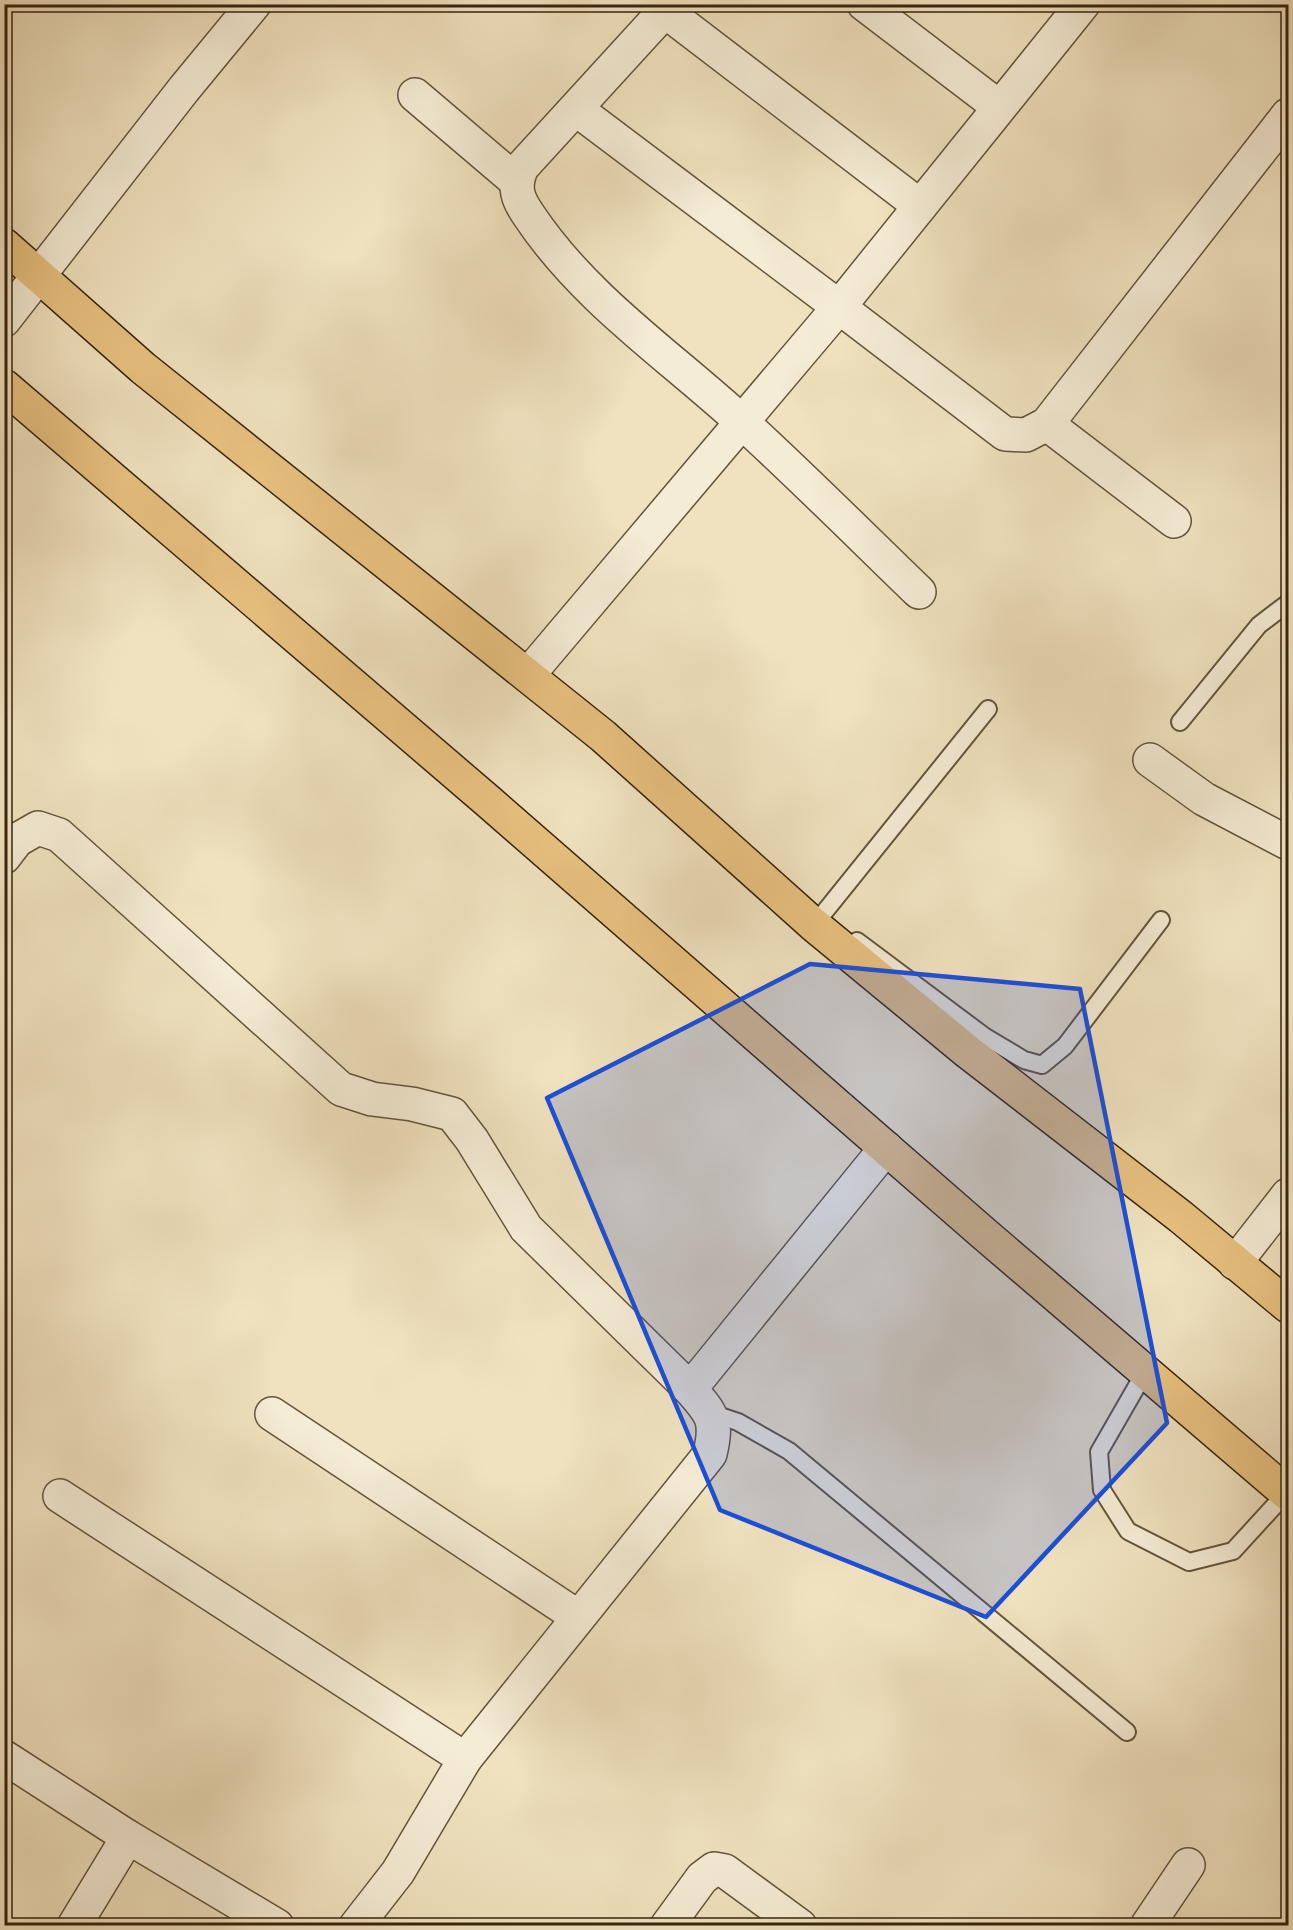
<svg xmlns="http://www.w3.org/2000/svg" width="1293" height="1930" viewBox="0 0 1293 1930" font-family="'IM FELL DW Pica',serif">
  <rect width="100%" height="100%" fill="#f0e2bf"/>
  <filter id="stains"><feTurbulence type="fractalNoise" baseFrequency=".00333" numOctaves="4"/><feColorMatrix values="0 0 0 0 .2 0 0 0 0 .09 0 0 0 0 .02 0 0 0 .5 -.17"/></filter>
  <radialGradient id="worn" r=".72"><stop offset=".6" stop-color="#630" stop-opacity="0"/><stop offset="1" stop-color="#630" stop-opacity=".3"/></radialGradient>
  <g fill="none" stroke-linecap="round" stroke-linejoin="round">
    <defs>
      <g id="lane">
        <path d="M1180,722L1259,625L1288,603"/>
        <path d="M814,925L988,709"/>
        <path d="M857,941L984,1036L1024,1060L1042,1065L1065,1046L1161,920"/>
        <path d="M1145,1372L1099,1452L1102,1490L1128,1531L1189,1562L1233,1551L1287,1492"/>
        <path d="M711,1413L738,1422L789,1451L1127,1732"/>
      </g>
      <g id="street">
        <path d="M671,4L522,167C513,187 517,199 530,217C585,299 670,356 742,422C802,477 860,535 919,592"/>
        <path d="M864,4L999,107"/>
        <path d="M1083,4L839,307L1005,434L1026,435L1047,424L1288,115"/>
        <path d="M665,11L920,206"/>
        <path d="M415,95L516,181"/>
        <path d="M4,320L184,89L254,4"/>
        <path d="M1047,424L1174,521"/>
        <path d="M528,675L839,307L576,109"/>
        <path d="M1150,760L1204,799L1288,843"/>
        <path d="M4,857L17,840L38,828L59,835L341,1089L372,1099L412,1104L452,1114L472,1140L526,1228L690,1389"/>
        <path d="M1235,1263L1288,1195"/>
        <path d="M272,1414L578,1617"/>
        <path d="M60,1496L465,1759"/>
        <path d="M4,1757L128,1837L277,1926"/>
        <path d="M74,1926L128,1837"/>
        <path d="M356,1926L398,1872L465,1759L710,1454C718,1420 712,1414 690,1389L886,1148"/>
        <path d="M667,1926L702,1878L714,1869L725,1871L800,1926"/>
        <path d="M1147,1926L1188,1865"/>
      </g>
      <g id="primary">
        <path d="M4,245L143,368L603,736L814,925L968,1052L1181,1217L1288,1306"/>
        <path d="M4,386L489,802L982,1232L1288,1494"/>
      </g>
    </defs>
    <use href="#lane" stroke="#65543c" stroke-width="20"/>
    <use href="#street" stroke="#65543c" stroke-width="36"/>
    <use href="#primary" stroke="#372410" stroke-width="36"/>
    <use href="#lane" stroke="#f5ecd5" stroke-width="16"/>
    <use href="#street" stroke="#f5ecd5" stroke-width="33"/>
    <use href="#primary" stroke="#e8c180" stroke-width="33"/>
  </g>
  <path fill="#1d4ed8" fill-opacity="0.2" stroke="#1d4ed8" stroke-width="4.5" stroke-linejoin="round" d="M810,964L1080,989L1167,1423L986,1617L720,1510L547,1098Z"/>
  <rect width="1293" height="1930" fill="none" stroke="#f0e2bf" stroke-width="24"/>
  <rect x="6" y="6" width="1281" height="1918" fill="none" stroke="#372410" stroke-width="3"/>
  <rect x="12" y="12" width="1269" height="1906" fill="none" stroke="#372410" stroke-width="1.5"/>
  <rect width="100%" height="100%" filter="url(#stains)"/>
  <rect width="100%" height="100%" fill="url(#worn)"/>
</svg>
